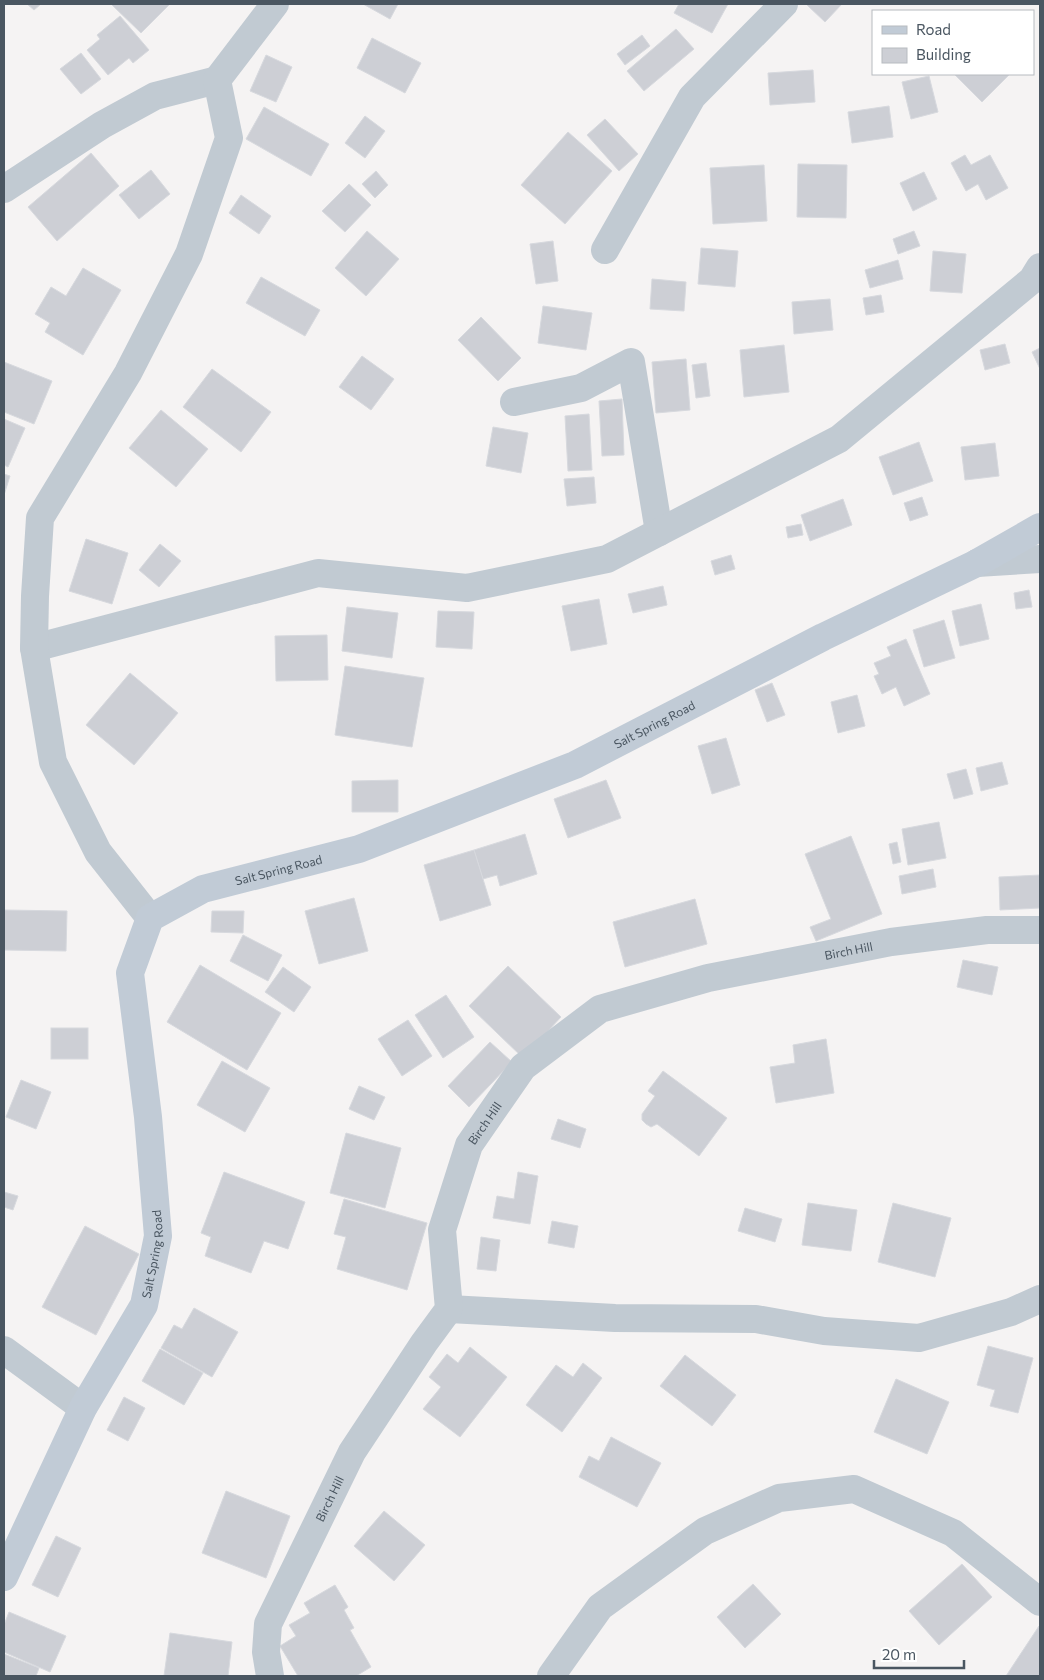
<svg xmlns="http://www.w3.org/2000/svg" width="1044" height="1680" viewBox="0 0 1044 1680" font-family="Commissioner,sans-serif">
  <rect width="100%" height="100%" fill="#f5f3f3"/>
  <g fill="#cdcfd5" stroke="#d7d9de">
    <path d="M27,4H41L34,10Z"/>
    <path d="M111,4H167L169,5L141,33Z"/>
    <path d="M363,4H398L390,19Z"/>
    <path d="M679,4H728L712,33L674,13Z"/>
    <path d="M808,4H842L825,22L807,5Z"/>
    <path d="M120,16L149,50L133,63L129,58L108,75L87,50L100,39L97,35Z"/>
    <path d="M676,29L694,49L644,91L627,71Z"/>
    <path d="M642,35L650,46L625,65L617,54Z"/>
    <path d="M372,38L421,63L405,93L357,68Z"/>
    <path d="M81,53L101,79L81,94L60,69Z"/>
    <path d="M266,55L292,67L276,102L250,91Z"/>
    <path d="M813,70L815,102L770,105L768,73Z"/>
    <path d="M954,74H1010L982,102Z"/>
    <path d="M929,76L938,112L911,119L902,82Z"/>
    <path d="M889,106L893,137L852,143L848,112Z"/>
    <path d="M264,107L329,144L311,176L246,139Z"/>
    <path d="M365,116L385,131L365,158L345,143Z"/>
    <path d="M605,119L638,154L619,171L587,135Z"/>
    <path d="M568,132L612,171L565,224L521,185Z"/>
    <path d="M91,153L119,186L57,241L28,207Z"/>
    <path d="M965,155L971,165L990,155L1008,188L986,200L978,184L966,191L951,163Z"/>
    <path d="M798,164L847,165L846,218L797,217Z"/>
    <path d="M764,165L767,221L713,224L710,168Z"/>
    <path d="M151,170L170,194L139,219L119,195Z"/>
    <path d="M376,171L388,185L375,198L362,184Z"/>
    <path d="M924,172L937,199L913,211L900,183Z"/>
    <path d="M349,184L371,205L345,232L322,211Z"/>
    <path d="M241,195L271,216L259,234L229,213Z"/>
    <path d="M367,231L399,259L366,296L335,268Z"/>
    <path d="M914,231L920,246L898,254L893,239Z"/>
    <path d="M553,241L558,281L536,284L530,244Z"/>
    <path d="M701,248L738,251L735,287L698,284Z"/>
    <path d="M933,251L966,254L962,293L930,291Z"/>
    <path d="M898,260L903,279L870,288L865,270Z"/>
    <path d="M83,268L121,290L83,355L45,332L50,323L35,314L51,287L66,296Z"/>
    <path d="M261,277L320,310L305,336L246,303Z"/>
    <path d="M652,279L686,282L684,311L650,309Z"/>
    <path d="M881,295L884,312L866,315L863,298Z"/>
    <path d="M830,299L833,330L794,334L792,302Z"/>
    <path d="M543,306L592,313L586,350L538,343Z"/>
    <path d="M481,317L521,358L498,381L458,340Z"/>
    <path d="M1005,344L1010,363L985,370L980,350Z"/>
    <path d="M784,345L789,392L744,397L740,350Z"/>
    <path d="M1040,348V369L1032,352Z"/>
    <path d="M362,356L394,379L371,410L339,387Z"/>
    <path d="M686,359L690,410L656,413L652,362Z"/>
    <path d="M4,362L52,381L34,424L4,412Z"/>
    <path d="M706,363L710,396L696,398L692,365Z"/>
    <path d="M212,369L271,412L241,452L183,407Z"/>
    <path d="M622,399L624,455L602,456L599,401Z"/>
    <path d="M161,410L208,449L176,487L129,448Z"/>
    <path d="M589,414L592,470L568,471L565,416Z"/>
    <path d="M4,419L25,428L8,467L4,465Z"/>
    <path d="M493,427L528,433L521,473L486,466Z"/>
    <path d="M919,442L933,481L893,495L879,457Z"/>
    <path d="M995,443L999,476L965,480L961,447Z"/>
    <path d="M4,474L10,476L4,495Z"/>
    <path d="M594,477L596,503L567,506L564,479Z"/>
    <path d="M922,497L928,515L910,521L904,503Z"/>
    <path d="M843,499L852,525L810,541L801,515Z"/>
    <path d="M801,524L803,535L788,538L786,527Z"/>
    <path d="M86,539L128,553L112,604L69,591Z"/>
    <path d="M160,544L181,561L159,587L139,570Z"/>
    <path d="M731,555L735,569L715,575L711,561Z"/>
    <path d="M663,586L667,605L633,613L628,594Z"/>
    <path d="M1029,590L1032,607L1016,609L1014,593Z"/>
    <path d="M599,599L607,644L571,651L562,606Z"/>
    <path d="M981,604L989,639L960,646L952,611Z"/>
    <path d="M347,607L398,613L392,658L342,651Z"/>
    <path d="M438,611L474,612L472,649L436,647Z"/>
    <path d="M944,620L955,658L924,667L913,630Z"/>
    <path d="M327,635L328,680L276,681L275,636Z"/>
    <path d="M906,639L930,694L904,706L896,687L882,694L874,676L879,674L874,663L891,656L887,647Z"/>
    <path d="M345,666L424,678L412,747L335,735Z"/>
    <path d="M130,673L178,713L134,765L86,725Z"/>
    <path d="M772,683L785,715L767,722L755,690Z"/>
    <path d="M857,695L865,726L838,733L831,702Z"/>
    <path d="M726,738L740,785L712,794L698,746Z"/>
    <path d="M1002,762L1008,784L981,791L976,768Z"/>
    <path d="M966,769L973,794L954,799L947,774Z"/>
    <path d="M398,780V812H352V781Z"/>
    <path d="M606,780L621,818L568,838L554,799Z"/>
    <path d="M939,822L946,858L908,865L902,829Z"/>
    <path d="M525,834L537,874L500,886L497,875L483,879L474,850Z"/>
    <path d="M851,836L882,914L816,941L810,927L831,919L805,854Z"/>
    <path d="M897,842L901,862L893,864L889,844Z"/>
    <path d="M474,850L491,905L440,921L424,865Z"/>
    <path d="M933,869L936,887L902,894L899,876Z"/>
    <path d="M1040,875V908L1000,910L999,877Z"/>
    <path d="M354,898L368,951L319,964L305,911Z"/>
    <path d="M695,899L707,944L625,967L613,922Z"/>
    <path d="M4,910L67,911L66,951L4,950Z"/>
    <path d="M212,911H244L243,933L211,932Z"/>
    <path d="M243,935L282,955L268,981L230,961Z"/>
    <path d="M963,960L998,967L992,995L957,987Z"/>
    <path d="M200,965L281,1013L247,1070L167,1022Z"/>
    <path d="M508,966L561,1017L523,1058L469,1006Z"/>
    <path d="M283,967L311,987L294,1012L265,992Z"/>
    <path d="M446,995L474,1037L443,1058L415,1015Z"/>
    <path d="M408,1020L432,1056L402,1076L378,1039Z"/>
    <rect x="51" y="1028" width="37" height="31"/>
    <path d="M826,1039L834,1093L776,1103L770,1067L795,1063L793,1045Z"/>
    <path d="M490,1042L512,1062L469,1107L448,1086Z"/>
    <path d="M222,1061L270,1088L245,1132L197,1105Z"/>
    <path d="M663,1071L727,1118L699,1156L657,1124L651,1127L646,1124L642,1120V1114L655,1096L648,1091Z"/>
    <path d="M21,1080L51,1092L36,1129L6,1117Z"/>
    <path d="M359,1086L385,1097L374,1120L349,1109Z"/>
    <path d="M558,1119L586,1129L580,1148L551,1139Z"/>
    <path d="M346,1133L401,1148L385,1208L330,1193Z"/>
    <path d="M224,1172L305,1202L288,1249L264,1241L251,1273L205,1256L211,1237L201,1233Z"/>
    <path d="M518,1172L538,1176L530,1224L493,1218L497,1196L514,1199Z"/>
    <path d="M4,1192L18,1196L13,1210L4,1207Z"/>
    <path d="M344,1199L427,1223L407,1290L337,1269L346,1237L334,1234Z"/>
    <path d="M808,1203L857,1210L851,1251L802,1245Z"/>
    <path d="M893,1203L951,1218L935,1277L878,1262Z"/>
    <path d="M745,1208L782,1219L775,1242L738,1231Z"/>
    <path d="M552,1221L578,1226L574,1248L548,1243Z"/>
    <path d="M85,1226L139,1254L96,1335L42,1307Z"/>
    <path d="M481,1237L500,1240L496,1271L477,1269Z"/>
    <path d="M194,1308L238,1332L212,1377L161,1348L174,1325L182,1329Z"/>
    <path d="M988,1346L1033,1358L1018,1413L990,1406L995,1390L977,1385Z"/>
    <path d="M470,1347L507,1377L460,1437L423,1409L441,1387L429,1377L447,1354L458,1363Z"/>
    <path d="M160,1349L203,1373L184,1405L142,1381Z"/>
    <path d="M685,1355L736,1395L712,1426L660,1386Z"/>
    <path d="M583,1363L602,1378L562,1432L526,1405L556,1365L573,1377Z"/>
    <path d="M896,1379L949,1402L927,1454L874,1432Z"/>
    <path d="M124,1397L145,1408L128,1441L107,1430Z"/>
    <path d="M611,1437L661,1463L637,1507L579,1477L589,1456L599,1461Z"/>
    <path d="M226,1491L290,1516L266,1578L202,1553Z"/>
    <path d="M384,1511L425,1545L394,1581L354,1546Z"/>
    <path d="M56,1536L81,1548L58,1597L32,1585Z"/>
    <path d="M962,1564L992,1597L939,1645L909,1611Z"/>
    <path d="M753,1584L781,1614L745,1648L717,1617Z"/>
    <path d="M335,1585L348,1607L344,1610L354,1628L350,1630L371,1667L356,1676H298L280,1646L296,1636L289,1625L310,1613L304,1603Z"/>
    <path d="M9,1612L66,1636L50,1672L4,1652V1625Z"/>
    <path d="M1039,1626L1040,1627V1676H1006Z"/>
    <path d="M170,1633L232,1642L228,1676H164Z"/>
    <path d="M4,1654L39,1668L36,1676H4Z"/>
  </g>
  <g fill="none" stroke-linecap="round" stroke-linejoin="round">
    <g stroke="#c1cad2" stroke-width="28">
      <path d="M4,189L102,125L155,96L217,80"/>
      <path d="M605,250L692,97L784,4"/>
      <path d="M514,402L581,388L631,362L659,532"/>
      <path d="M977,563L1040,559"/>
      <path d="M34,648L318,573L467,588L607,559L839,439L1032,280L1040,267"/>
      <path d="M150,918L98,852L53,762L34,648L35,596L40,518L128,373L189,254L229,138L217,80L275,4"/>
      <path d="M449,1309L615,1318L756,1319L824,1331L919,1338L1011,1312L1040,1299"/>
      <path d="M4,1350L83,1408"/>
      <path id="s1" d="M270,1676L266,1652L268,1624L352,1452L424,1343L449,1309L442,1230L469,1145L523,1067L600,1009L708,978L891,942L987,930H1040"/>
      <path d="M551,1676L600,1607L705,1531L779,1498L854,1489L953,1533L1040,1602"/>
    </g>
    <path stroke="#c1cbd6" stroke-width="28" id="s2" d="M4,1577L83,1408L144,1305L158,1236L148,1117L130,973L150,918L203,889L359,849L575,765L823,637L977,563L1040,527"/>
  </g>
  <g text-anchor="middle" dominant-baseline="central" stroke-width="5" stroke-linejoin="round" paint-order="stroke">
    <g font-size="12" fill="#4a5661" stroke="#fff">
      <text stroke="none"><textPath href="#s2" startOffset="1242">Salt Spring Road</textPath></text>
      <text stroke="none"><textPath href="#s2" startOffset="838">Salt Spring Road</textPath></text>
      <text stroke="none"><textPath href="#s1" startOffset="1032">Birch Hill</textPath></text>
      <text stroke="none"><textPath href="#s1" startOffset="612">Birch Hill</textPath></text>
      <text stroke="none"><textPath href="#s2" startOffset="358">Salt Spring Road</textPath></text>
      <text stroke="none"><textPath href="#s1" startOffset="192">Birch Hill</textPath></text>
    </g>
  </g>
  <rect width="1044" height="1680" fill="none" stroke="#4a5661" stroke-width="10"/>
  <rect x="872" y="10" width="162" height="65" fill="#ffffff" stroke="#b7bbc0"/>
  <rect x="882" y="26" width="25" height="8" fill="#c1cbd6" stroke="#b7bbc0"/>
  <text x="916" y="35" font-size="15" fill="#4a5661">Road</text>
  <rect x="882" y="48" width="25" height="15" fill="#cdcfd5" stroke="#b7bbc0"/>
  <text x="916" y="60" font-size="15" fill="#4a5661">Building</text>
  <path d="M874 1660v8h90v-8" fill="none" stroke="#4a5661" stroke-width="2.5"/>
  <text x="882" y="1660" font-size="15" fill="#4a5661" stroke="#ffffff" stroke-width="4" paint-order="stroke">20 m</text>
</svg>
